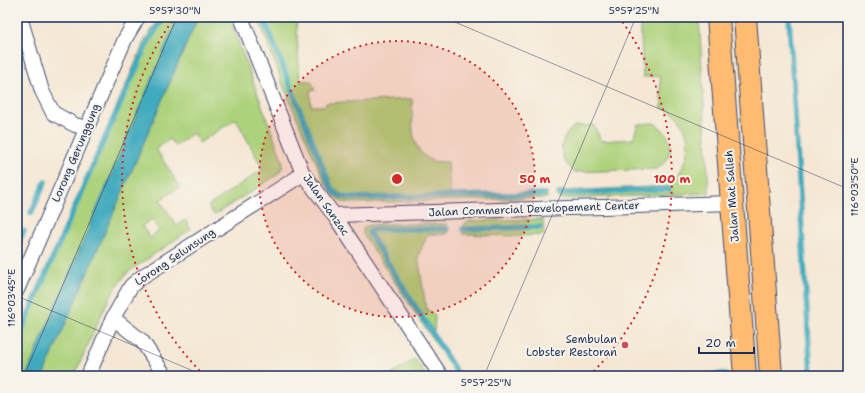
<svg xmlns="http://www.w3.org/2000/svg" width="865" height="393" viewBox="0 0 865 393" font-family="'Shantell Sans',sans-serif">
  <rect width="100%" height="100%" fill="#f7f3e8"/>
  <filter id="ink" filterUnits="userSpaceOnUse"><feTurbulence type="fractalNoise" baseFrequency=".025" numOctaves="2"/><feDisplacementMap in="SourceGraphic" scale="8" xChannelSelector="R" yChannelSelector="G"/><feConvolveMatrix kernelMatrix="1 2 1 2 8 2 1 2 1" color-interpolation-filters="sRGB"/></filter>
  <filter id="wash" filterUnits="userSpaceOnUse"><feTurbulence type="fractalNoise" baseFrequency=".012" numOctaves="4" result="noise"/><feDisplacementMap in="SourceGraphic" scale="16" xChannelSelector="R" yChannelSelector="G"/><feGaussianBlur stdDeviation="0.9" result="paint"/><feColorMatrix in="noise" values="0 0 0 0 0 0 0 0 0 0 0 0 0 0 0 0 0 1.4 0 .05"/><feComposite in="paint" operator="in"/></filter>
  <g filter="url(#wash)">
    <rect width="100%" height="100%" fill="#f5e7d4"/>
    <g fill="#add27c" stroke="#64806d" fill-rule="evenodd">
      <path d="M160,17H178L26,376H17V338L145,40Z"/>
      <path d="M198,17H229L283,162L282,168L277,175L214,215L208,206L263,169L236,119L199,143L193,133L175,146L170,139L156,149L180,187L160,200L176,225L186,220L191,229L127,273L115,289L106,305L74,376H43ZM152,219L159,231L150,238L142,226Z"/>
      <path d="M258,17H296L300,81H311L315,90L310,91L311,106H325L326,103L412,99C413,120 408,152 433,161C437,162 443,162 448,162L450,194L547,192V198L352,203L343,202L334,196L324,181L283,85Z"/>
      <path d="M640,17H699L709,193L559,199V191L670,186C684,168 694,147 683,125C677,115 673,111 662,108L660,76L643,77Z"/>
      <path d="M654,123C674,134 676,156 657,169L575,172C556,159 558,139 575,126L594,125L601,141L633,139L638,124Z"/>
      <path d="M543,219L544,235L516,236L463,234V226L469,221Z"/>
      <path d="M376,224H447V234H428L418,256L426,309L435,315L434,334L461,376H457L363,234V229L367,226Z"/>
      <path d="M415,359L426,376H389Z"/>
      <path d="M726,372L727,376H654Z"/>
    </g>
    <path fill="#3faabe" stroke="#2d6c8e" d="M178,17H198L43,376H26Z"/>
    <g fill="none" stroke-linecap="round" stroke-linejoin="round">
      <g stroke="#3faabe" stroke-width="5.5">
        <path d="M263,17L328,180C333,193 336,195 349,198L544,194"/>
        <path d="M789,17L811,376"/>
        <path d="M559,194L669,189"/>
        <path d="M31,213L45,182"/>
        <path d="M447,229H376L371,230L369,233L459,376"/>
        <path d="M463,229L540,227"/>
        <path d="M17,245L24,231"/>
        <path d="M17,341L96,158L148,42L164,17"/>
        <path d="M698,376L725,374"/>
      </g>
    </g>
  </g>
  <g filter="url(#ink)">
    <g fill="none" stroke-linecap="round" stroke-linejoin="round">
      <defs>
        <g id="minor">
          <path d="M20,17L42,91L53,113L75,125L87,128"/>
          <path d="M241,17L303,174L334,215L441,376"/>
          <path d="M334,215L733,203"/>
          <path d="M17,290L125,39L138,17"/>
          <path d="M113,318L142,341L165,376"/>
          <path d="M88,376L113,318L131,286L143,276L303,174"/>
        </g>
        <g id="primary">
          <path d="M718,17L745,376"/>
          <path d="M745,17L771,376"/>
        </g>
      </defs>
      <use href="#minor" stroke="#3c4b70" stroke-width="16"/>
      <use href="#primary" stroke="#3c4b70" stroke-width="24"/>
      <use href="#minor" stroke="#fff" stroke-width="14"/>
      <use href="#primary" stroke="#ffbb71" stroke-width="22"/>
    </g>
  </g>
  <path fill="none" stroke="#1b2f5e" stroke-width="1" stroke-opacity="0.45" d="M443,17L848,189M17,296L205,376M24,376L177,17M484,376L636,17"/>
  <circle cx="397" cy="179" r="138" fill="#d62828" fill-opacity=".12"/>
  <g fill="none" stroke="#d62828" stroke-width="2" stroke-dasharray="2 4">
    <circle cx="397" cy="179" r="138"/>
    <path d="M204 375A275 275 0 0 1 175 17M619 17A275 275 0 0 1 590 375"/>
  </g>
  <circle fill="#d1495b" stroke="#f7f3e8" stroke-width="1.5" cx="625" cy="345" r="4"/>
  <g text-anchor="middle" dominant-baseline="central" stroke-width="4" stroke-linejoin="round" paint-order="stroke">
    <g font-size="11" fill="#1b2f5e" stroke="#f7f3e8">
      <text transform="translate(76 153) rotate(-67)">Lorong Gerunggung</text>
      <text transform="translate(732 196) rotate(-94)">Jalan Mat Salleh</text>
      <text transform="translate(326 205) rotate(55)">Jalan Sanzac</text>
      <text transform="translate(534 209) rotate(-2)">Jalan Commercial Developement Center</text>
      <text transform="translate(175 257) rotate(-34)">Lorong Selunsung</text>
    </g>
    <g font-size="11" fill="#1b2f5e" stroke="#f7f3e8" text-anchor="end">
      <text x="617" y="339">Sembulan<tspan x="617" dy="13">Lobster Restoran</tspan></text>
    </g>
  </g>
  <circle cx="397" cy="179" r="6" fill="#d62828" stroke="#f7f3e8" stroke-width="2"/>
  <g font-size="12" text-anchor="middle" font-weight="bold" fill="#d62828" stroke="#f7f3e8" stroke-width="4" stroke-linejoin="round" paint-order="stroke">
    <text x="535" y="183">50 m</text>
    <text x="672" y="183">100 m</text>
  </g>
  <rect width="865" height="393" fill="none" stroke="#f7f3e8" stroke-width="44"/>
  <path d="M699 347v6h55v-6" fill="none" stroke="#1b2f5e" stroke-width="2"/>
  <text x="705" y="347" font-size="12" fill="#1b2f5e" stroke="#f7f3e8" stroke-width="3" paint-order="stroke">20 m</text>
  <rect x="22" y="22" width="821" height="349" fill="none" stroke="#1b2f5e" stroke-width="1.5"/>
  <g font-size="10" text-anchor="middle" fill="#1b2f5e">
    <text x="175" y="14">5°57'30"N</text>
    <text x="634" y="14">5°57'25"N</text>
    <text transform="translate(854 187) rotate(-90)" y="4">116°03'50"E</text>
    <text transform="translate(11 298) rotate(-90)" y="4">116°03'45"E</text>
    <text x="486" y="386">5°57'25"N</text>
  </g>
</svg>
